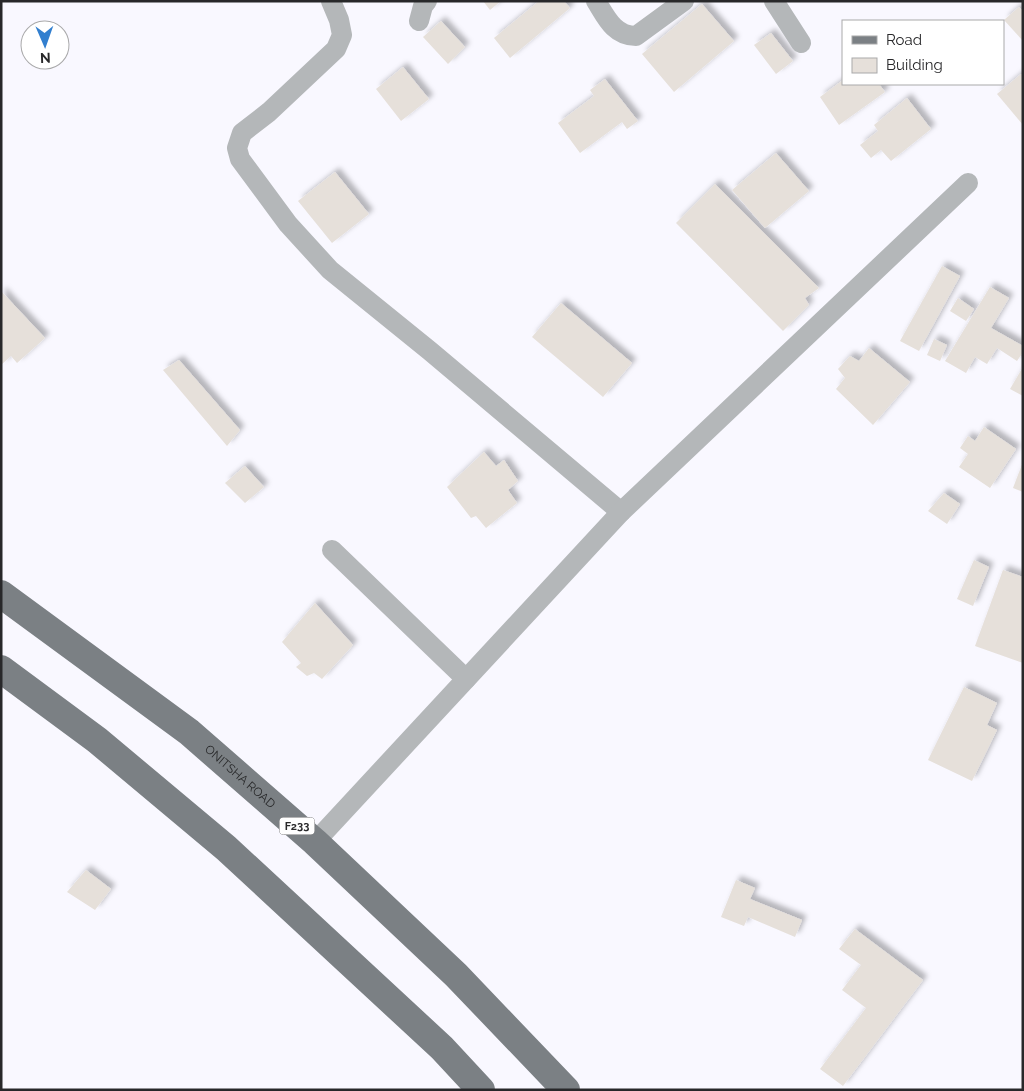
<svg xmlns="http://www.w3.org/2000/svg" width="1024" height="1091" viewBox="0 0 1024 1091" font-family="Raleway,sans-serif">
  <defs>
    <filter id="shadow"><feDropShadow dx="4.5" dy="-4.5" stdDeviation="2.5" flood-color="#0004"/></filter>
  </defs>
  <rect width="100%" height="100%" fill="#f9f8ff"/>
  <g fill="#e6e0da" filter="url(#shadow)">
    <path d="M483,1H501L490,10Z"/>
    <path d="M539,1H564L570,8L510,58L494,38Z"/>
    <path d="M702,4L734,41L674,92L642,54Z"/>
    <path d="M1019,7L1023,11V41L1004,20Z"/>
    <path d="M441,21L465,47L448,64L423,37Z"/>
    <path d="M771,33L793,61L776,74L754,45Z"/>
    <path d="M403,67L429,99L401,121L376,89Z"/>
    <path d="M1021,74L1023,76V125L997,94Z"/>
    <path d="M605,79L638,121L627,129L622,122L580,153L558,123L594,96L590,90Z"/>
    <path d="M843,80V84H879L885,92L839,125L820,97Z"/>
    <path d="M907,98L931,129L891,161L881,150L871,158L860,145L878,131L874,125Z"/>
    <path d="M776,153L809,191L765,228L732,190Z"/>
    <path d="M335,172L369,214L332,243L298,201Z"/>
    <path d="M715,184L819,288L805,298L809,305L783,331L676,223Z"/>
    <path d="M942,266L960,276L919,351L900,341Z"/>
    <path d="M990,287L1009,298L991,328L1023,346V352L1017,361L997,348L987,364L975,357L966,373L945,361Z"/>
    <path d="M1,291L45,338L17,363L11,356L1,365Z"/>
    <path d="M958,298L974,309L966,321L950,311Z"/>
    <path d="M561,303L632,363L603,397L532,337Z"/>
    <path d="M934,339L947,345L940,361L927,355Z"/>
    <path d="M869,348L910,382L873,425L836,389L845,378L838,369L850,356L859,361Z"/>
    <path d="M179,360L240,430L227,446L163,370Z"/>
    <path d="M1023,367V396L1010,389Z"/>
    <path d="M984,427L1016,449L990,488L959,467L968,454L960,448L968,436L975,441Z"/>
    <path d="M484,452L496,466L504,460L518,481L508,490L517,503L486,528L476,516L471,518L447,487Z"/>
    <path d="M1023,462V492L1013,488Z"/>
    <path d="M245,466L264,487L245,503L225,483Z"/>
    <path d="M944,493L960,504L947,524L928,511Z"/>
    <path d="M974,560L989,567L973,606L957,599Z"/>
    <path d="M1003,570L1023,577V663L975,646Z"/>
    <path d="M315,603L353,645L322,679L314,673L307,676L296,667L301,663L282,642Z"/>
    <path d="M964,687L997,703L987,725L997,730L972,781L928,760Z"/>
    <path d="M86,870L111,889L95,910L67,892Z"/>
    <path d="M736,880L755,888L750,899L802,920L795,937L748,917L744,926L721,917Z"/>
    <path d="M855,929L923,980L843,1086L820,1069L866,1008L842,990L861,965L839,949Z"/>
  </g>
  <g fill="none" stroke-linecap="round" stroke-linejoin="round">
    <g stroke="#b4b7b9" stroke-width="20">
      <path d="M331,1L339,20L342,35L336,49L269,112L242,133L237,148L240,159L288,224L330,270L430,351L621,512"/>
      <path d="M596,1C606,17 614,36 636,36L684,1"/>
      <path d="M774,1L801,43"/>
      <path d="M419,21L423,6L427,1"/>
      <path d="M332,550L466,679"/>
      <path d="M315,842L621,512L968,183"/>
    </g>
    <g stroke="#7b8084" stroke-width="28">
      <path id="s1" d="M1,594L189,732L315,842L456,975L566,1090"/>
      <path d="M1,669L97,740L226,848L442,1048L481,1090"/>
    </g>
  </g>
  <g text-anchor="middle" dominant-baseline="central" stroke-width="4" stroke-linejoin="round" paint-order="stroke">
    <rect fill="#fff" stroke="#68686a" stroke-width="1" x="279.5" y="817.5" width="35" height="17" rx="4"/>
    <g font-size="11" font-weight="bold" fill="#28282a">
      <text x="297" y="826">F233</text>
    </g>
    <g font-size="12" fill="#28282a" stroke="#fff">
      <text stroke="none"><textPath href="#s1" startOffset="301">ONITSHA ROAD</textPath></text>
    </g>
  </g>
  <rect width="1024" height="1091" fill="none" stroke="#28282a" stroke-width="5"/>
  <rect x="842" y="20" width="162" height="65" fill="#ffffff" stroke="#a9a9aa"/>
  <rect x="852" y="36" width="25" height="8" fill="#7b8084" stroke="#a9a9aa"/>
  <text x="886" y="45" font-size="15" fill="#28282a">Road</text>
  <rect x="852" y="58" width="25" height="15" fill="#e6e0da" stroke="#a9a9aa"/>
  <text x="886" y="70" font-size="15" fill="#28282a">Building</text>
  <g transform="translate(45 45) rotate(178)"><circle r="24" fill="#ffffff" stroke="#a9a9aa"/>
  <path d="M0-4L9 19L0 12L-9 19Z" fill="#327fcf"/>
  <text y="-8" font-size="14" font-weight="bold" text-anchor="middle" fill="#28282a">N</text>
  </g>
</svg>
